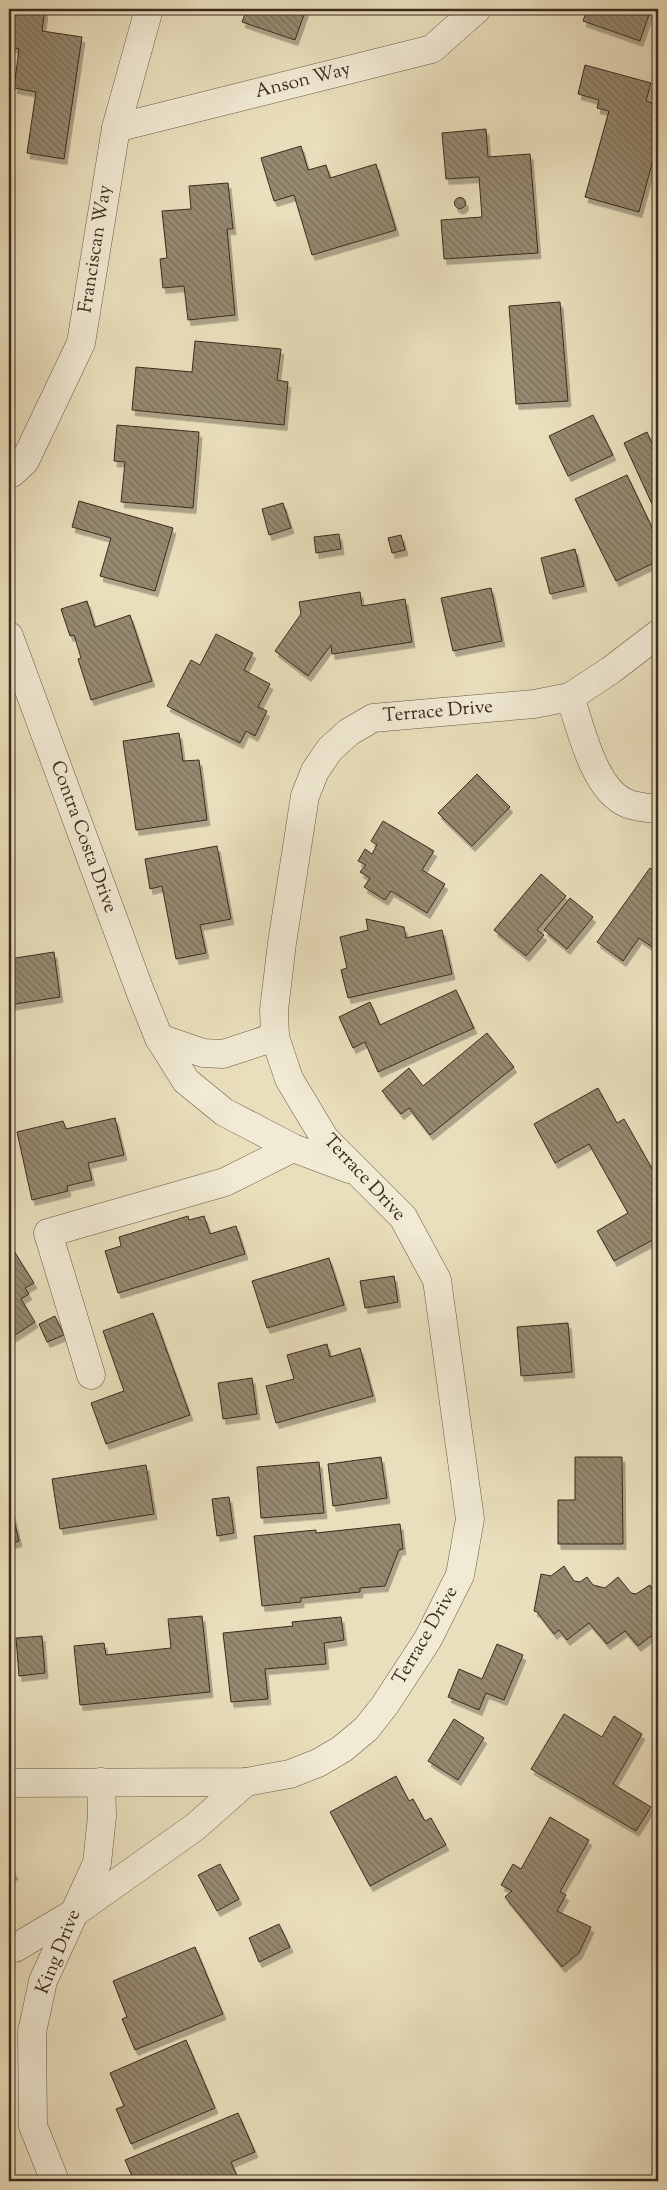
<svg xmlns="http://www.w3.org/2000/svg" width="667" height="2190" viewBox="0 0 667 2190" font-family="'Sorts Mill Goudy',serif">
  <defs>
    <pattern id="building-back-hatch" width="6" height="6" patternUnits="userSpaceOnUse" patternTransform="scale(1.25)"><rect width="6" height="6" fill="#968970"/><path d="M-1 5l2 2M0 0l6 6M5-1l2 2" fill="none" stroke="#7c705b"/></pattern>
    <filter id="shadow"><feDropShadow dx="3" dy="5.5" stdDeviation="0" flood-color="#0004"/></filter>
  </defs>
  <rect width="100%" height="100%" fill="#eadfbd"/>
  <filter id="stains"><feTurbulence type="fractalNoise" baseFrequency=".004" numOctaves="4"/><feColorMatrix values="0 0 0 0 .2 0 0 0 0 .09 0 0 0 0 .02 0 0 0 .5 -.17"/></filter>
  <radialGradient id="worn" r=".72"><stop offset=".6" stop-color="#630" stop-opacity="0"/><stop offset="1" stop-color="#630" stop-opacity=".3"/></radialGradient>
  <g fill="url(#building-back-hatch)" stroke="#3b2b1c" filter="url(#shadow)">
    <path d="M9,9H45L42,31L82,37L64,159L27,153L36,92L14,88L19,49L10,47L13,29L9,28Z"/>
    <path d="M247,9H306L295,40L242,22Z"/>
    <path d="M587,9H651L640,41L583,21Z"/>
    <path d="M585,65L651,83L646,101L658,105V141L639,212L585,197L609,111L597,108L599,100L578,94Z"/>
    <path d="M486,129L488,157L530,154L538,253L444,259L441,220L482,217L479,177L446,179L442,133Z"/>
    <path d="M301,146L308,170L326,165L330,178L376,164L396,230L312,255L294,195L274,201L261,158Z"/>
    <path d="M228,183L233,229H227L235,315L188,320L184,286L163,288L160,259L167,258L162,211L191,209L189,186Z"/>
    <circle cx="460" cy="203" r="5.5"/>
    <path d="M560,302L568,401L516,404L509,306Z"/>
    <path d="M195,341L281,349L277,380L288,382L284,425L132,410L136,367L192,372Z"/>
    <path d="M593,415L613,455L568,476L549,436Z"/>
    <path d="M117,425L199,432L193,508L121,502L125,462L114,461Z"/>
    <path d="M647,432L658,457V517L624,443Z"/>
    <path d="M627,475L658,540V561L616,581L575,499Z"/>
    <path d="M79,501L173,528L155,591L100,576L111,538L72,527Z"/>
    <path d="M283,503L291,528L269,535L262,509Z"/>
    <path d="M339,534L341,549L316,553L314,537Z"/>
    <path d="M401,535L405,550L392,553L388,538Z"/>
    <path d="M575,549L584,586L550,594L541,558Z"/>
    <path d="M491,588L502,641L453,651L441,598Z"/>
    <path d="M360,592L362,606L405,599L412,642L332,654L331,645L308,676L275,651L301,614L299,602Z"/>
    <path d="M87,601L95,627L130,615L152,681L91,700L78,659L81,658L74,635L70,636L61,609Z"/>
    <path d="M216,634L253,653L244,670L270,684L258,707L267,711L255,736L246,731L240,743L167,706L191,660L200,665Z"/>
    <path d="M179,733L183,761L199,760L207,820L136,830L123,741Z"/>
    <path d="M477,774L510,807L472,846L438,813Z"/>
    <path d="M383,821L434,851L422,870L445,884L427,913L391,891L385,900L364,887L370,878L360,872L366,865L358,861L365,849L372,854L377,845L371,841Z"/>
    <path d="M217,846L231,919L200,925L206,953L176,959L162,886L150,889L145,859Z"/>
    <path d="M650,868L658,874V951L639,938L623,961L597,942Z"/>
    <path d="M541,874L566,896L537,930L544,935L526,956L494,930Z"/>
    <path d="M570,898L593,917L567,949L544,930Z"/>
    <path d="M9,914L12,933H9Z"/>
    <path d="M366,919L404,927L406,938L442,930L452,974L348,998L341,970L347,968L340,937L368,930Z"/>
    <path d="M54,952L60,997L9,1005V959Z"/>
    <path d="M456,990L474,1028L378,1072L365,1042L353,1048L339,1017L370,1002L380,1025Z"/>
    <path d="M487,1033L514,1067L430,1135L409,1108L401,1114L382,1091L409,1068L423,1086Z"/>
    <path d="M598,1088L617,1123L624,1119L658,1179V1237L614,1261L597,1231L628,1213L589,1144L555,1163L534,1124Z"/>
    <path d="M115,1118L124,1155L88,1163L92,1180L67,1186L68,1191L32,1200L17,1132L63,1121L66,1129Z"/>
    <path d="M188,1216L189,1220L204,1216L210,1234L236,1226L245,1254L118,1293L105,1251L121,1246L119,1237Z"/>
    <path d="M9,1243L34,1283L25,1288L29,1294L21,1299L35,1322L9,1339Z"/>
    <path d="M329,1258L344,1305L267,1328L252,1281Z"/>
    <path d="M394,1276L398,1302L365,1308L360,1281Z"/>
    <path d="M153,1313L190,1415L106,1444L91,1403L124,1391L103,1331Z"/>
    <path d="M55,1316L64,1335L47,1342L39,1324Z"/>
    <path d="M568,1323L572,1372L521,1376L517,1327Z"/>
    <path d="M327,1344L330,1357L360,1348L373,1396L276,1423L266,1386L294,1379L287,1355Z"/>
    <path d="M252,1378L257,1414L223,1419L218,1383Z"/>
    <path d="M381,1457L387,1498L333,1506L328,1464Z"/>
    <path d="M575,1457H622L623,1544H558V1500H575Z"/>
    <path d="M319,1462L324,1513L261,1518L257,1467Z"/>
    <path d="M146,1465L154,1514L60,1529L52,1479Z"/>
    <path d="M229,1497L234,1533L217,1536L212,1499Z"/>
    <path d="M9,1500L19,1541L9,1544Z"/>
    <path d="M400,1524L403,1549L399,1550L385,1586L360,1588V1592L301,1598V1602L262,1606L254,1536L316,1530V1533Z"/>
    <path d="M564,1566L574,1581L580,1582L587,1577L593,1585L605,1588L618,1577L631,1593L636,1594L650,1585L658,1599V1638L651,1636L638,1646L625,1631L607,1644L589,1623L567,1640L559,1630L554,1634L537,1612L534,1611L541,1574L551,1576Z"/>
    <path d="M202,1616L210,1692L80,1705L74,1646L104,1643L106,1655L171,1648L168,1619Z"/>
    <path d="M341,1617L344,1640L324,1643L326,1664L265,1669L268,1699L231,1702L223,1633L293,1626L292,1622Z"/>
    <path d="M42,1636L45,1673L19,1676L16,1638Z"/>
    <path d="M497,1644L523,1655L504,1700L486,1693L479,1710L448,1697L459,1669L482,1679Z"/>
    <path d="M564,1714L602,1737L614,1716L642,1734L613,1784L651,1807L636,1831L531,1769Z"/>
    <path d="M454,1719L484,1738L458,1780L428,1761Z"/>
    <path d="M396,1776L409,1801L413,1799L425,1821L431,1818L446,1845L370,1886L330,1812Z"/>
    <path d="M550,1817L589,1840L560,1892L566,1895L557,1911L591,1927L579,1953L562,1967L505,1897L512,1891L501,1885L513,1864L521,1869Z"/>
    <path d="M9,1863L15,1874L9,1878Z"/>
    <path d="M220,1864L239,1899L217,1911L198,1875Z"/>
    <path d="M279,1924L290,1947L259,1962L249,1938Z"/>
    <path d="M195,1947L223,2014L135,2050L122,2019L127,2017L113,1981Z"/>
    <path d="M186,2040L215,2108L131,2144L116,2109L124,2106L110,2073Z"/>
    <path d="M238,2113L255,2152L231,2162L239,2181H134L125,2160Z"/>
  </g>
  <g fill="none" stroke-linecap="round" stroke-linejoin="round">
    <defs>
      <g id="minor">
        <path d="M116,128L432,49L477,9"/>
        <path d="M9,474L12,473L25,461L81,343L116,128L149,9"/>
        <path d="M9,636L140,991L159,1038L186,1081L224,1112L293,1148L349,1169"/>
        <path d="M570,697C581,728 593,786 624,802C634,807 647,808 658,809"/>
        <path d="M159,1038L203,1053L223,1054L275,1037"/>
        <path d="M91,1375L48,1233L225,1182L293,1148"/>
        <path d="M9,1783L246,1782L290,1774L318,1763L342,1749L366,1729L385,1705L428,1639L460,1575L470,1519L437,1280L403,1217L325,1139L289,1079L275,1037L274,1010L282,943L305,796L315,771L330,749L349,732L373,718L534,704L570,697L611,670L658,634"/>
        <path d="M9,1949L15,1948L74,1913L195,1827L246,1782"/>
        <path d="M55,2181L33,2126L32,2032L43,1981L97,1863L102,1816L101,1782"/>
      </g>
    </defs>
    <use href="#minor" stroke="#675844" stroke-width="29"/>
    <use href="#minor" stroke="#f1ead4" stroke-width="28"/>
  </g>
  <g text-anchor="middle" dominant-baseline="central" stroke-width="4.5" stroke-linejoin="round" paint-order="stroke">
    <g font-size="19" fill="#3b2b1c" stroke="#f1ead4">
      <text transform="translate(303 81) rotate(-14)">Anson Way</text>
      <text transform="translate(96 249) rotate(-81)">Franciscan Way</text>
      <text transform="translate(438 712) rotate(-5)">Terrace Drive</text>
      <text transform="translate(83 837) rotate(70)">Contra Costa Drive</text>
      <text transform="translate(364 1178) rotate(47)">Terrace Drive</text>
      <text transform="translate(426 1636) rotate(-60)">Terrace Drive</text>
      <text transform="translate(59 1952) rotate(-68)">King Drive</text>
    </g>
  </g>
  <rect width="667" height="2190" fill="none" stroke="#eadfbd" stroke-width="30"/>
  <rect x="10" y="10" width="647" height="2170" fill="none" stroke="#3b2b1c" stroke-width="2.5"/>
  <rect x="15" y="15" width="637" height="2160" fill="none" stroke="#3b2b1c"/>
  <rect width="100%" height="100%" filter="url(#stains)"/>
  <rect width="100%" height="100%" fill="url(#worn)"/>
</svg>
